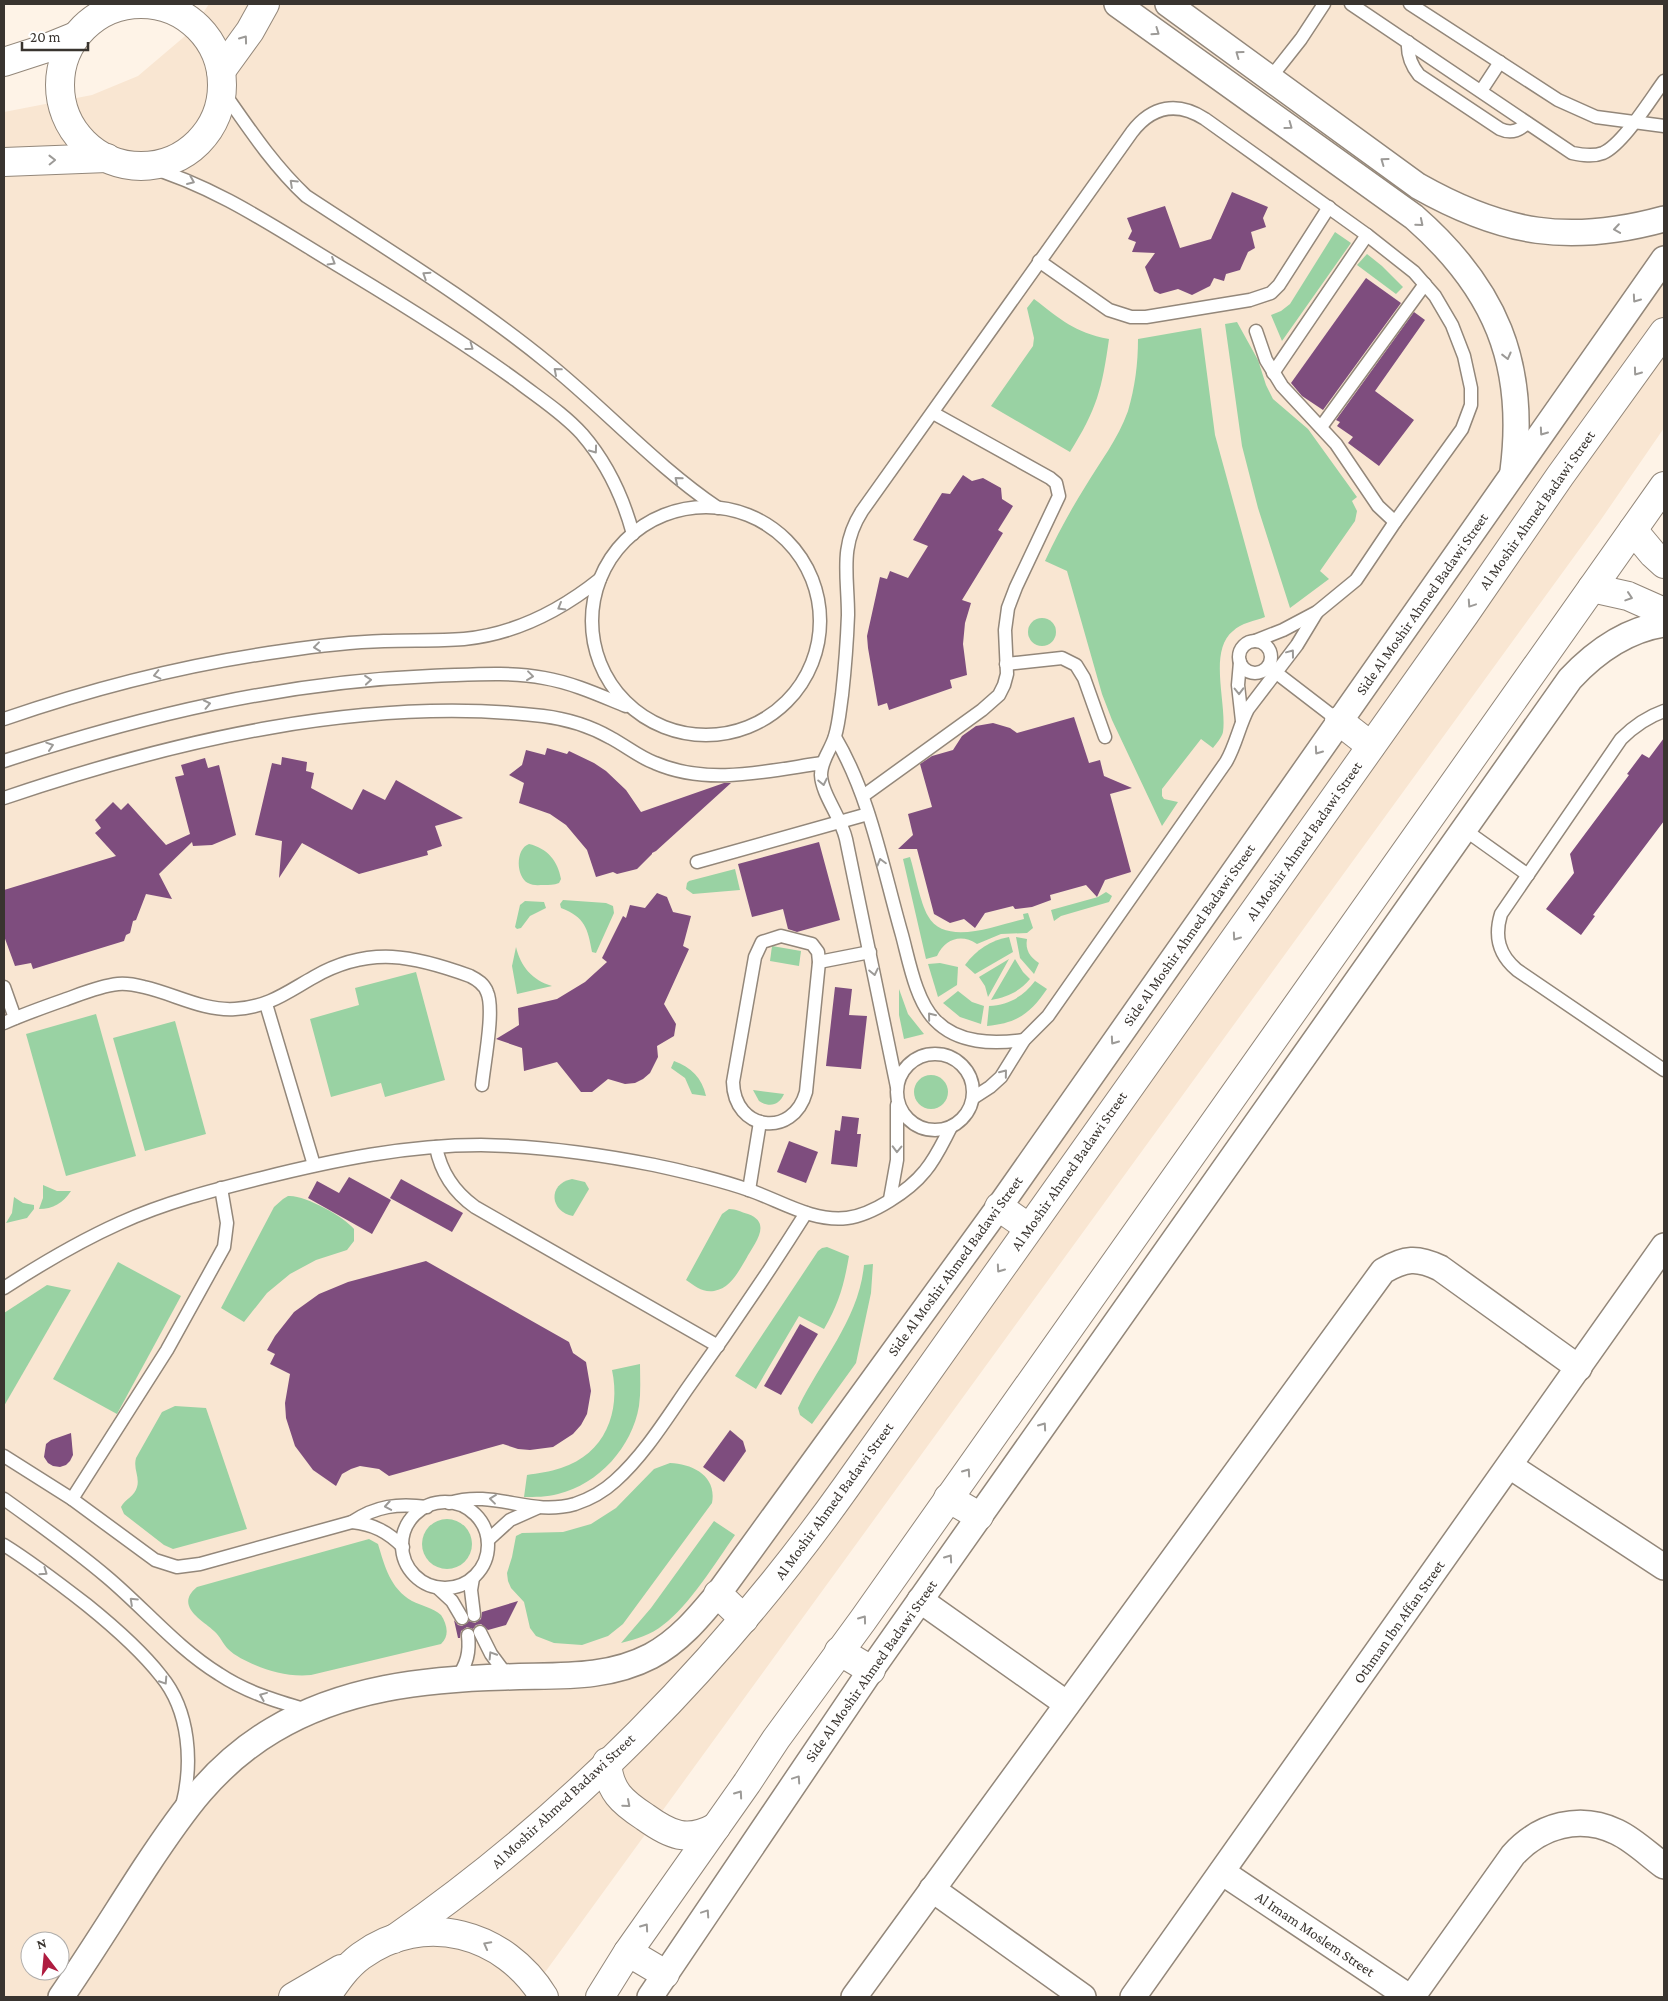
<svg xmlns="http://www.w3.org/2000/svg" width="1668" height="2001" viewBox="0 0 1668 2001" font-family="'Crimson Pro',serif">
  <rect width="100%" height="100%" fill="#fef3e7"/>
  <path fill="#f9e6d2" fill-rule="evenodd" d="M209,4H1664V428L1600,521L527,1997H4V112L92,95L138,76L191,31ZM30,1941H60V1971H30Z"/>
  <g fill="#99d2a3">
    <path d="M1335,232L1351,243L1282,341L1271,315L1281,311L1290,304Z"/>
    <path d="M1367,254L1382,266L1403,287L1396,294L1357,265Z"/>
    <path d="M1034,299C1062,320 1073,332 1109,339C1102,389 1097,409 1070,452L991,406L1033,346L1034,338L1027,308Z"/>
    <path d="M1237,322L1258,360L1266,385L1273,399L1308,429L1357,497L1352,501L1357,511L1355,521L1320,571L1329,579L1290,608L1258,508L1242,446L1225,324Z"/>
    <path d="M1201,328L1215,435L1265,617C1255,621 1241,623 1233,631C1208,651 1227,704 1223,732C1222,737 1216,744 1213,748L1201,739L1162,789V796L1164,799L1178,802L1162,826L1112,720L1102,694L1067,571L1045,561C1057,535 1070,511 1085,487C1100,462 1118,439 1128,411C1135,387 1138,364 1138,339Z"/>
    <circle cx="1042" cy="632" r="14"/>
    <path d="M529,844C547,848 558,861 561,879L559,883C554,885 549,885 544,885C539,885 533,886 528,883C516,877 515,849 529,844Z"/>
    <path d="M910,857C915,873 920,902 928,916C945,947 997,925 1024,919L1023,914L1028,913L1033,928L1027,933L1001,934L977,944C961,933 945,939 937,956L926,959L903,859Z"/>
    <path d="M735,869L740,890L693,894L686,889L687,883L689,881Z"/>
    <path d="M1106,892L1112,896L1109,902L1061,916L1054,921L1051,910L1098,897Z"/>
    <path d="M563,900L606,903L613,906L614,913L596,953L592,952C588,929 585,917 561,908L560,904Z"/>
    <path d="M525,901L544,902L546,908L530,916L521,928L517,929L515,927L520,905Z"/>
    <path d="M1009,937L1013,952L975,974L965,965C976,950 991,940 1009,937Z"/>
    <path d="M1016,937L1027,939C1025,950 1030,957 1039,963L1034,974L1020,958Z"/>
    <path d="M772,946L801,951L799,966L770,961Z"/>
    <path d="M516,947C521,967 532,980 552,986L517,994L512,966Z"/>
    <path d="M1009,959L988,997L985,986L979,977Z"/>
    <path d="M1015,959L1023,972L1030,979C1019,992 1007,997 991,1000Z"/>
    <path d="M940,963L958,967L957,985L938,997L928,964Z"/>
    <path d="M416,972L445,1080L385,1097L381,1083L331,1097L310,1019L359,1005L355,988Z"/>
    <path d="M1035,981L1047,989C1030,1014 1017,1023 987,1026L989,1006C1008,1005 1023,997 1035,981Z"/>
    <path d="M899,989L908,1014L924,1034L904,1039L899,1015Z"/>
    <path d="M958,991L972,1002L984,1006L981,1024L960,1017L943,1003Z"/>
    <path d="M96,1014L136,1156L66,1176L26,1034Z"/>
    <path d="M175,1021L206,1134L145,1151L113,1038Z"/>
    <path d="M674,1061C691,1067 702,1078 706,1096L692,1094L685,1078L671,1068Z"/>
    <circle cx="931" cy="1092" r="17"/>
    <path d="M753,1090L784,1094C779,1105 770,1108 759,1101Z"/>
    <path d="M572,1179L585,1182L589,1189L573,1216C550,1212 547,1184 572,1179Z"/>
    <path d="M43,1185L57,1191H71C63,1203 53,1209 39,1209L43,1198Z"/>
    <path d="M288,1196C303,1194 345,1217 354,1229V1241L347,1250L316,1260L290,1274L267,1293L244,1322L221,1308L274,1207L283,1199Z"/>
    <path d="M14,1197L23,1203L34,1205V1209L27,1218L6,1223L12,1213Z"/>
    <path d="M729,1209C736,1209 741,1212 748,1214C773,1223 754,1244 746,1259C738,1272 731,1288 714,1291C703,1293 695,1286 686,1280L722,1214Z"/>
    <path d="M827,1247L849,1256C844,1285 839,1303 824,1329L799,1316L756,1389L735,1376L818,1251L822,1248Z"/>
    <path d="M118,1262L181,1296L117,1414L53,1379Z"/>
    <path d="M873,1264L871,1293L856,1363L812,1424L800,1415L798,1408C821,1360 859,1319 864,1265Z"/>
    <path d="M47,1285L71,1290L4,1406V1313Z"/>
    <path d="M640,1364C640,1378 641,1392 639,1406C632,1447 599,1484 558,1494C547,1497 535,1497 524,1497L527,1475C538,1473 550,1472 561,1468C605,1454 621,1412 612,1370Z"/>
    <path d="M175,1406L206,1408L247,1529L173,1549L164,1545L124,1514L121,1507C125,1499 135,1496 137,1487C140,1477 133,1469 136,1458L162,1412Z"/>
    <path d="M670,1463C693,1464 717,1476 712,1503L623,1624L608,1636L582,1645L554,1643L536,1636L530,1628L524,1602L511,1588L508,1581L507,1573L512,1557L516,1536L522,1533L563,1532L591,1524L616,1508L654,1469Z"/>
    <circle cx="447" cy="1544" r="25"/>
    <path d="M714,1521L735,1535C716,1562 689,1606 663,1625C651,1635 636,1639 621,1643L651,1608Z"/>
    <path d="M369,1539L378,1544C385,1567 390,1588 412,1601C422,1606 433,1608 441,1615C447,1624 450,1636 441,1644L311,1675C291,1677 272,1672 255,1665C246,1661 235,1656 228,1649C223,1644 220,1636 214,1631C202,1620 174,1606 197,1587Z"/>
  </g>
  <g fill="#7e4d7e">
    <path d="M1232,192L1268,207L1263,218L1266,227L1251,232L1255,248L1248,252L1240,270L1226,274L1224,281L1214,278L1210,286L1192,295L1178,289L1160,294L1154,291L1145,267L1155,253L1132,252L1136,242L1128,239L1132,231L1127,218L1165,206L1180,248L1211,239Z"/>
    <path d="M1366,278L1401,303L1323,410L1302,396L1291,383Z"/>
    <path d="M1414,312L1425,320L1375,391L1414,420L1379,466L1348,443L1353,437L1337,426L1340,422L1336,420Z"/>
    <path d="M963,475L972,481L983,478L1001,488L1002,499L1013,506L998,530L1003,533L962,600L971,603L965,623L963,644L967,675L950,680L952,688L889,710L887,703L878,706L868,648L867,636L880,577L887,579L890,571L908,578L928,546L913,540L942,493L950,494Z"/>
    <path d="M1074,717L1089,763L1100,760L1104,776L1132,788L1110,794L1131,872L1105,880L1097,897L1086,885L1050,895L1051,900L1032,907L1015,909L1013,906L985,913L975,928L964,919L950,923L934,914L917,849H898L913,835L908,814L932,807L920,764L932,756L953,750L962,736L976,726L993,723L1010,728L1017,733Z"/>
    <path d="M1664,738V821L1593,915L1595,916L1581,935L1546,909L1574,873L1570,854L1629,775L1627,774L1642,754L1649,758Z"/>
    <path d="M547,748L567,754L569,751L594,763L606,771L626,790L641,812L724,783H731L656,851L652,853V854L637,869L617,874L613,872L596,877L587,850L566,825L550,814L519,803L524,783L509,775L522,765L526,750L545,755Z"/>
    <path d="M282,757L307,762L306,771L314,773L311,788L352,810L363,789L385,800L396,780L463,818L435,826L442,846L427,851L428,855L359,874L302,843L279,878L282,841L255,835L272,763L281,765Z"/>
    <path d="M205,758L208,768L219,765L236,835L212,845L193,846L192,842L159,874L172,899L146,894L136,920L133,921L130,933L126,935L124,941L33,969L31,963L15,966L4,936V890L116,856L95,833L101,828L95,820L113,802L121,810L128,803L166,845L190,834L175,777L184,775L181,765Z"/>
    <path d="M819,842L840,920L797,932L788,929L783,909L752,917L738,864Z"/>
    <path d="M657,893L667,897L673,912L691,916L683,946L689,949L664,1004L676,1024L674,1036L657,1046L658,1057L650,1073L643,1079L635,1083L625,1084L608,1079L592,1092H581L557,1062L524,1071L522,1048L496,1039L519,1025L518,1008L557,999L585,982L607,962L602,958L623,916L626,918L630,905L645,908Z"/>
    <path d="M835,987L852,989L849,1015L867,1016L861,1069L826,1066Z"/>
    <path d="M842,1116L859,1118L857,1134H861L857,1167L831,1164L835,1130L840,1131Z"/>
    <path d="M789,1141L818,1152L806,1183L777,1172Z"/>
    <path d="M349,1177L391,1200L372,1234L308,1198L317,1181L339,1193Z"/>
    <path d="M401,1179L463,1213L452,1232L390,1198Z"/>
    <path d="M426,1261L569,1342L573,1353L586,1362L591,1391L587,1414L581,1425L573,1434L553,1447L530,1450L518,1449L503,1444L389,1476L379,1469L360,1466L351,1469L342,1474L336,1486L313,1470L295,1446L286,1418L285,1403L290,1374L270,1364L275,1354L267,1350L275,1336L294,1312L319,1294L348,1282Z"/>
    <path d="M800,1324L818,1334L781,1395L764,1386Z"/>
    <path d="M730,1430L743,1441L746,1451L724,1482L703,1467Z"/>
    <path d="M71,1433L73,1455L70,1461L66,1465L60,1467L53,1466L48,1463L44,1457L46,1444L51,1440Z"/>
    <path d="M518,1601L506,1625L488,1630L481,1624L476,1625L473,1629L467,1627L461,1631L460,1638H458L454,1620L458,1625L462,1626L469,1621L475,1623L481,1619L482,1612Z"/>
  </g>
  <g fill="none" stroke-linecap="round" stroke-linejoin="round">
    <defs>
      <g id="service">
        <path d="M1351,4L1572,153C1582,155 1593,157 1603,153C1623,144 1650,100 1664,81"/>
        <path d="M1410,4L1558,100L1596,117L1664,126"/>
        <path d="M1408,42C1407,55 1411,65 1419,75L1500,129C1511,134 1519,131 1527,123"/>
        <path d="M1271,77L1301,39L1324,4"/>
        <path d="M222,90C248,127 272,164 306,196C388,250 472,301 548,363C606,410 656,466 718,508"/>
        <path d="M1481,91L1500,62"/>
        <path d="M145,166C219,187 283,233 349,272C407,307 462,341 517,381C539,398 563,413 582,434C607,463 623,497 633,534"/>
        <path d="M1039,261L1109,310L1131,317H1146L1250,300L1271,293L1279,285L1329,207"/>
        <path d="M1256,331L1266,360L1282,386L1336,444L1378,506L1395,522"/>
        <path d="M1273,373L1367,235"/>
        <path d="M1321,427L1425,284"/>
        <circle cx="706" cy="621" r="114"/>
        <circle cx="1255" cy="657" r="16"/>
        <path d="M1240,662L1238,685L1242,721"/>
        <path d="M1006,664L1062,658L1076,665L1084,678L1105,737"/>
        <path d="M1270,668L1339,721"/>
        <path d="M1664,711C1647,717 1634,726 1621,739L1501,914C1494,937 1499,955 1517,970L1664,1070"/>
        <path d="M4,719C94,688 188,664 283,651C316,646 351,642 384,641C411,640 438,641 464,639C515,634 560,611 600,579"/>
        <path d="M835,737C870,796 883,869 902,935C909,961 916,1001 935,1020C958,1044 993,1044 1024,1040"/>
        <path d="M4,761C145,715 282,682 431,676C469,675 507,671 544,678C573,683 599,695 626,706"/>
        <path d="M863,796L982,710L999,695L1004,685L1007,674L1005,630L1008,608L1016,587L1059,496L1056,483L1050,478L933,413"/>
        <path d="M4,798C172,741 365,695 543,716C568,719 590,726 611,738C626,746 639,757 655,763C708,786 767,771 822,763"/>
        <path d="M1465,830L1528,875"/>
        <path d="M697,862L868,814"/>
        <path d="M781,936L812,944L818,952L819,962L806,1092C793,1139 734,1131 733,1082L755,957L762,942Z"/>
        <path d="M819,962L870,952"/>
        <path d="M4,987L15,1018"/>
        <path d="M266,1004L314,1165"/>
        <path d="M4,1023C24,1014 44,1007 64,1000C81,994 99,986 118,984C127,983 136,985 144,987C175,994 203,1011 235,1009C269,1007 287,992 314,977C370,945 415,956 470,976C478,980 484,984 487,992C495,1009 484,1064 482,1085"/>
        <circle cx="935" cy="1092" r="38"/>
        <path d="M897,1087L846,839C841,817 822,795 821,775C821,760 831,750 835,736C839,723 840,708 842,695C845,668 847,642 848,615C848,575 839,547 862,511L1132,132C1152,106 1177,101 1205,119L1367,235L1414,272L1435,296L1452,325L1464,356L1471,388V405L1462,429L1395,522L1356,580L1317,612L1283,630L1255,641"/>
        <path d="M973,1098L990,1087L1001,1077L1024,1040L1048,1016L1226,762C1236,745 1239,726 1248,709L1297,645L1317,612"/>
        <path d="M436,1147C441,1173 454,1192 475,1207L718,1346"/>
        <path d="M749,1190L760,1122"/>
        <path d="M890,1199L897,1160V1105"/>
        <path d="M4,1288C41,1264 80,1241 120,1223C166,1202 214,1190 262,1178C334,1160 407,1145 481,1145C538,1146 598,1154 654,1165C686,1172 718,1179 749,1190C781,1201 812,1222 847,1218C872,1215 909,1191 925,1171C936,1158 943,1142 951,1127"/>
        <path d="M4,1456L72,1499L155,1560L177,1567L200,1564L352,1522C376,1506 398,1503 427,1507"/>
        <path d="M4,1499C39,1524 74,1549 107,1577C145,1609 177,1648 219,1674C246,1692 276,1701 307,1710"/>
        <path d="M72,1499L167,1350L224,1247L227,1223L221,1188"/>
        <circle cx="445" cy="1545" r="43"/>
        <path d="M449,1503C496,1489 529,1517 575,1504C590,1499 603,1492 615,1481C643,1456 665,1421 687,1389C728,1332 768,1273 806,1213"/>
        <path d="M352,1522C373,1524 388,1532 403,1547"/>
        <path d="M488,1540L510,1520L537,1508"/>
        <path d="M4,1545C33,1563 60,1584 87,1605C113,1626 140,1649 161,1676C190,1711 193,1764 182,1806"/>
        <path d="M473,1578L471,1590L474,1615"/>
        <path d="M438,1588L452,1601L462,1618"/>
        <path d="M480,1632L491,1654L508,1677"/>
        <path d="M457,1678C467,1664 470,1652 468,1635"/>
      </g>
      <g id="minor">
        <path d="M1117,4L1414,217C1495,288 1527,363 1513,471"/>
        <path d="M1168,4L1418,186C1503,234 1569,245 1664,219"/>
        <path d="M1510,1466L1664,1567"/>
        <path d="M920,1600L1067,1704"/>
        <path d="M1222,1872L1409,1997"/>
        <path d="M932,1889L1083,1997"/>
        <path d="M61,1997C90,1955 117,1911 145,1868C182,1812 214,1765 273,1730C343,1688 425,1679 505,1677C556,1675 605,1680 651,1656C679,1641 698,1618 718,1594L999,1207L1664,259"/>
        <path d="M650,1997L871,1670L1570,679C1596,651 1626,630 1664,624"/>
        <path d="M854,1997L1383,1271C1405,1258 1417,1257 1440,1268L1579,1368"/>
        <path d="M1133,1997L1664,1246"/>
        <path d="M1412,1997L1513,1855C1540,1825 1580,1814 1617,1832C1634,1840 1649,1855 1664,1866"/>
      </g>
      <g id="tertiary">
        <circle cx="141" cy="85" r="81"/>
        <path d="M4,62L44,49L76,36"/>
        <path d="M221,71L250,31L265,4"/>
        <path d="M4,162L107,158"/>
        <path d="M1633,530L1653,554L1664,564"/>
        <path d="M1592,588L1628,596L1664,612"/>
        <path d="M1339,721L1371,746"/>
        <path d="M999,1207L1029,1228"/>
        <path d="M948,1498L979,1516"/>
        <path d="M718,1594L744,1619"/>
        <path d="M839,1651L871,1670"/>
        <path d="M607,1762C609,1791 622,1802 645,1817C670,1835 687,1843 716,1827"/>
        <path d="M394,1939C570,1817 722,1661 846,1487L1465,614L1560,476L1664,332"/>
        <path d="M628,1952L665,1974"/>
        <path d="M293,1997L341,1969"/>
        <path d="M326,1997C336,1982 346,1967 361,1956C424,1910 505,1933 544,1997"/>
        <path d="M600,1997L628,1952L747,1783L776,1739L863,1620L1664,486"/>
      </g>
    </defs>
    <use href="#service" stroke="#93877a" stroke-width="15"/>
    <use href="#minor" stroke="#93877a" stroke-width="28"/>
    <use href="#tertiary" stroke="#93877a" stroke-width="30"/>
    <use href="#service" stroke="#fff" stroke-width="12"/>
    <use href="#minor" stroke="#fff" stroke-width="25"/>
    <use href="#tertiary" stroke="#fff" stroke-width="28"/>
  </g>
  <defs><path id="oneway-chevron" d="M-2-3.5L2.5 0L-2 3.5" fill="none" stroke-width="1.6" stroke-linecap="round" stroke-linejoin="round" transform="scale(1.25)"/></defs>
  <g stroke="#9c9a97">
    <use href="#oneway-chevron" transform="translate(1156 32) rotate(35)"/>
    <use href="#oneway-chevron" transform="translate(244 39) rotate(-54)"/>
    <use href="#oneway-chevron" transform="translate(1239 54) rotate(-144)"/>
    <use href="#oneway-chevron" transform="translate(1289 126) rotate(36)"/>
    <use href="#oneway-chevron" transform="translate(52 160) rotate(-1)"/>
    <use href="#oneway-chevron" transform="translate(1384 161) rotate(-144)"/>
    <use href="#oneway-chevron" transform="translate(191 181) rotate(23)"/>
    <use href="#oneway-chevron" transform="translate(293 183) rotate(-137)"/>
    <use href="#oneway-chevron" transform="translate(1420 223) rotate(40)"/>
    <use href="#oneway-chevron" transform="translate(1617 229) rotate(172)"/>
    <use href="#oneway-chevron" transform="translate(332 262) rotate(31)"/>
    <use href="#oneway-chevron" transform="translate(426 275) rotate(-147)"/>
    <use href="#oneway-chevron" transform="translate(1636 299) rotate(125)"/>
    <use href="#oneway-chevron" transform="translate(470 347) rotate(36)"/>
    <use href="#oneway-chevron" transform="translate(1507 356) rotate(76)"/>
    <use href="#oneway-chevron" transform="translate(557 371) rotate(-139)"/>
    <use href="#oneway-chevron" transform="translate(1637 372) rotate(126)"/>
    <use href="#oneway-chevron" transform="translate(1543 432) rotate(125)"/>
    <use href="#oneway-chevron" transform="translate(594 450) rotate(54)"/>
    <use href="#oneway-chevron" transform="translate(678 480) rotate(-141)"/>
    <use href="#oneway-chevron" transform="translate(1629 597) rotate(18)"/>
    <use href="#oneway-chevron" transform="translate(1471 604) rotate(124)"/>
    <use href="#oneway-chevron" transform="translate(561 607) rotate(150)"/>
    <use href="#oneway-chevron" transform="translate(317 647) rotate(173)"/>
    <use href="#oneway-chevron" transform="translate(1291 653) rotate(-53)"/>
    <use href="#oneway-chevron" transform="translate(157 675) rotate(167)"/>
    <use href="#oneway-chevron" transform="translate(530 676) rotate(7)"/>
    <use href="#oneway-chevron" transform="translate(368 680) rotate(-5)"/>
    <use href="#oneway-chevron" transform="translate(1239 691) rotate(89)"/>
    <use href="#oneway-chevron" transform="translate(207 704) rotate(-12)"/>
    <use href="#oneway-chevron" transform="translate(50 746) rotate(-18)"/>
    <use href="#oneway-chevron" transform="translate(1318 751) rotate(125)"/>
    <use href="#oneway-chevron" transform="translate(823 782) rotate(78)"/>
    <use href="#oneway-chevron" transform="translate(881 862) rotate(-106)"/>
    <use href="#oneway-chevron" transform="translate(1236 937) rotate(125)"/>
    <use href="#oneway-chevron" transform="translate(874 972) rotate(78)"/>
    <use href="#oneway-chevron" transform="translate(931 1016) rotate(-129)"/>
    <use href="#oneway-chevron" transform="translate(1114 1041) rotate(125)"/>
    <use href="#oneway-chevron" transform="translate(1004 1073) rotate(-51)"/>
    <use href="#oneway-chevron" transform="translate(897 1149) rotate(91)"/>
    <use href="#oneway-chevron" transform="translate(1000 1269) rotate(125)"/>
    <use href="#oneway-chevron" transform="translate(1043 1426) rotate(-55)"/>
    <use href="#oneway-chevron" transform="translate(967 1472) rotate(-55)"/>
    <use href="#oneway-chevron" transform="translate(493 1499) rotate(-173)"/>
    <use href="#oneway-chevron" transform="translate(388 1506) rotate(170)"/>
    <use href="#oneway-chevron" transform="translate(949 1558) rotate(-55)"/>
    <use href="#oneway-chevron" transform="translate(44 1572) rotate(35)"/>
    <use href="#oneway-chevron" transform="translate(133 1601) rotate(-137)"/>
    <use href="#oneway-chevron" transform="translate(863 1619) rotate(-54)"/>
    <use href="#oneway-chevron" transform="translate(492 1655) rotate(-122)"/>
    <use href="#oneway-chevron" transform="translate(164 1681) rotate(57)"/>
    <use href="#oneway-chevron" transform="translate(263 1696) rotate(-158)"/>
    <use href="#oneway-chevron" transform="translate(797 1779) rotate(-56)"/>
    <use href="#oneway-chevron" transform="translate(739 1794) rotate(-55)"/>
    <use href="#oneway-chevron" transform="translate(627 1804) rotate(41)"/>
    <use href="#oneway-chevron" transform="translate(706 1913) rotate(-56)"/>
    <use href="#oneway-chevron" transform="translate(645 1927) rotate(-55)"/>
    <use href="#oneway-chevron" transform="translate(487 1945) rotate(-152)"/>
  </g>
  <g text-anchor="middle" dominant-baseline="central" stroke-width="5" stroke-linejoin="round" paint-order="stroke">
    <g font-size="15" fill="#39342f" stroke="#fff">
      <text transform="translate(1537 510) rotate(-55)">Al Moshir Ahmed Badawi Street</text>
      <text transform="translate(1422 604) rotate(-55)">Side Al Moshir Ahmed Badawi Street</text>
      <text transform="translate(1304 841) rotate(-55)">Al Moshir Ahmed Badawi Street</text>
      <text transform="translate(1189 935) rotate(-55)">Side Al Moshir Ahmed Badawi Street</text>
      <text transform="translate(1069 1171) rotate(-55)">Al Moshir Ahmed Badawi Street</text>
      <text transform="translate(955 1266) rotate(-54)">Side Al Moshir Ahmed Badawi Street</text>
      <text transform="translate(834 1501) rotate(-54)">Al Moshir Ahmed Badawi Street</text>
      <text transform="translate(1399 1622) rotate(-55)">Othman Ibn Affan Street</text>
      <text transform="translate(871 1671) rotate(-55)">Side Al Moshir Ahmed Badawi Street</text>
      <text transform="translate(563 1801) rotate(-43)">Al Moshir Ahmed Badawi Street</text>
      <text transform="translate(1315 1934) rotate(34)">Al Imam Moslem Street</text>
    </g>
  </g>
  <rect width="1668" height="2001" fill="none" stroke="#39342f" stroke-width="10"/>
  <g transform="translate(45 1956) rotate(344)"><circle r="24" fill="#ffffff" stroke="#b0aeac"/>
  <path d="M0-4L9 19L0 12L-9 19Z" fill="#af1c40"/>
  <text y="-8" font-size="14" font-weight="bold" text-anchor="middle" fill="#39342f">N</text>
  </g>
  <path d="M22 42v8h66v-8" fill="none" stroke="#39342f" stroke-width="2.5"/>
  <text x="30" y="42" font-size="15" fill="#39342f" stroke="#ffffff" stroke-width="4" paint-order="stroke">20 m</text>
</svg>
